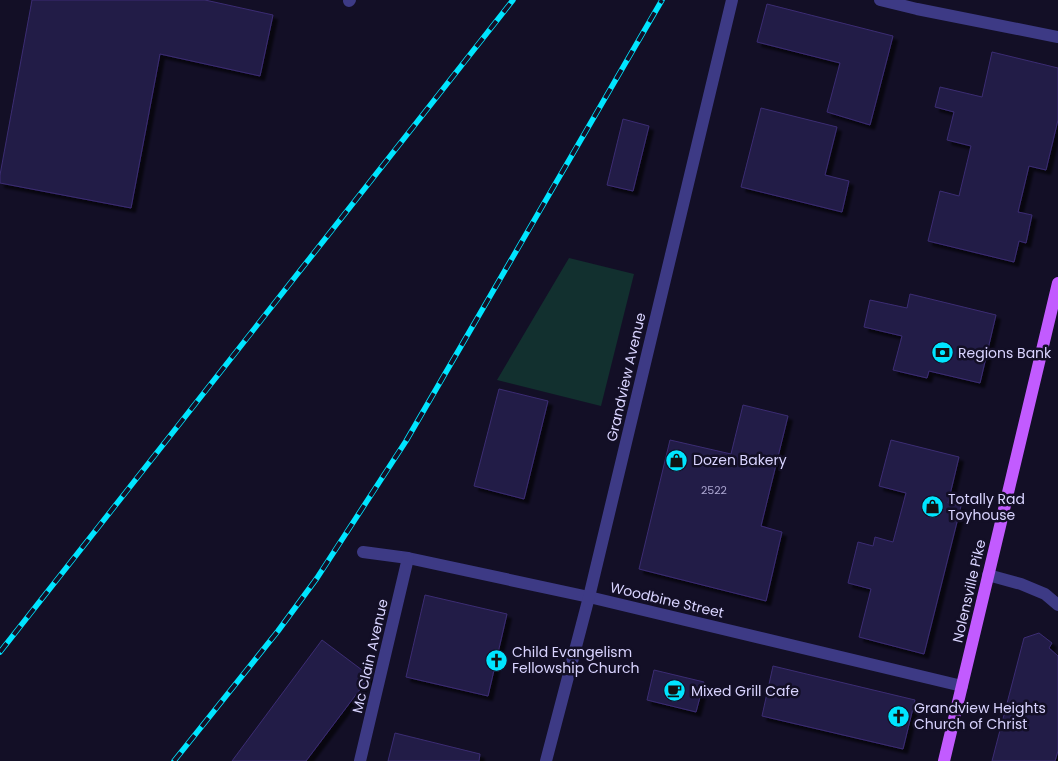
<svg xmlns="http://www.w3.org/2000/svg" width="1058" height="761" viewBox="0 0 1058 761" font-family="Poppins,sans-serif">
  <defs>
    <filter id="shadow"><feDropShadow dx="4.5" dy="4.5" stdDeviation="1" flood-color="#0009"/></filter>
  </defs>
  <rect width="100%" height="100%" fill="#130f26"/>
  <path fill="#12302f" d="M569,258L634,274L601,406L497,380Z"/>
  <g fill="#241b47" stroke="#3b2d73" filter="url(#shadow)">
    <path d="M32,0H205L273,15L260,76L160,54L131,208L0,183V175Z"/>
    <path d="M767,4L893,36L870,125L827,112L840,63L757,42Z"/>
    <path d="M992,52L1058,68V120L1046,170L1029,166L1018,212L1032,215L1026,243L1019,241L1014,262L928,241L940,191L959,196L971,146L947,140L954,112L935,107L940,87L982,97Z"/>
    <path d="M761,108L837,127L825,175L849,181L842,212L741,187Z"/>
    <path d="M623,119L649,126L633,191L607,185Z"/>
    <path d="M910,294L996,315L980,383L929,371L927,378L893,370L902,336L864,327L870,300L907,308Z"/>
    <path d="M499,389L548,401L524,499L474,486Z"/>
    <path d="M743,405L788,416L761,526L782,532L766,601L639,569L670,440L731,454Z"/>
    <path d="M891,440L959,457L948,503L961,506L924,654L859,637L871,589L848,583L858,542L873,546L875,537L893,542L906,493L879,486Z"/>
    <path d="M425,595L507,614L488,696L406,677Z"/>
    <path d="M1039,633L1052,643L1049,648L1058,656V751L1055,761H992L1024,638Z"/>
    <path d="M322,640L370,676L306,761H232Z"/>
    <path d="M773,666L915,700L903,749L762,716Z"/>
    <path d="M654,670L704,682L696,712L647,700Z"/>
    <path d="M395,733L480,754L479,761H388Z"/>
  </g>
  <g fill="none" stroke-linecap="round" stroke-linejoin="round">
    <g stroke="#3d3a85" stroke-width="12">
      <path d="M880,0L917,9L1058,37"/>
      <path d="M349,1L350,0"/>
      <path d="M363,552L408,558L589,597L962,686"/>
      <path d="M988,575L1021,584L1045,594L1058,605"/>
      <path d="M360,761L408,558"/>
      <path d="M546,761L589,597L732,0"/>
    </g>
    <path stroke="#c25bff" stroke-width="12" d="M944,761L1058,283"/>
    <defs>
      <g id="rail">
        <path d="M0,652L513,0"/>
        <path d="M174,761L278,631L317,578L406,441L662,0"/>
      </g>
    </defs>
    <use href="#rail" stroke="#00e5ff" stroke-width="5.5"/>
    <use href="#rail" stroke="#130f26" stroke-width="4" stroke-dasharray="11" stroke-linecap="butt"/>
  </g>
  <defs>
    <symbol id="bank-disc" viewBox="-11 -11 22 22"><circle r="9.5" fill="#00e5ff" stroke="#130f26"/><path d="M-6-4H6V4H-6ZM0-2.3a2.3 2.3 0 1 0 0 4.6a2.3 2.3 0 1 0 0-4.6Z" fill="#111"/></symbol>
    <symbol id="shop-disc" viewBox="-11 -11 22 22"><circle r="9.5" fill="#00e5ff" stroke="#130f26"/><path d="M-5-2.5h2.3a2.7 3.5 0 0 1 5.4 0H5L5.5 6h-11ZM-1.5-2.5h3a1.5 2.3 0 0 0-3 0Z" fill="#111"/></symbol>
    <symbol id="church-disc" viewBox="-11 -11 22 22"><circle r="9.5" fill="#00e5ff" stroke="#130f26"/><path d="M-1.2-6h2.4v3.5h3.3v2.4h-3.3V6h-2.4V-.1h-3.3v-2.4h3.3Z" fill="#111"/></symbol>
    <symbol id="cafe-disc" viewBox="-11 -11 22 22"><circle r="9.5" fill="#00e5ff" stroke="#130f26"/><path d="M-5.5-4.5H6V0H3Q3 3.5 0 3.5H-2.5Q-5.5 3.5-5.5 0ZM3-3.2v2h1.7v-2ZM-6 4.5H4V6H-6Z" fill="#111"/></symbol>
  </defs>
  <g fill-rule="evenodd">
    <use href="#bank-disc" x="930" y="340" width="25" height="25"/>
    <use href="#shop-disc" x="664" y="448" width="25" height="25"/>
    <use href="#shop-disc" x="920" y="494" width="25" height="25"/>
    <use href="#church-disc" x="484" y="648" width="25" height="25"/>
    <use href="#cafe-disc" x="662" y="678" width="25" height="25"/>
    <use href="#church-disc" x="886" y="704" width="25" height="25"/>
  </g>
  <g text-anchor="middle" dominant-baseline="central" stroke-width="5" stroke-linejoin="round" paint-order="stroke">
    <g font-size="11" fill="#aca6d1">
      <text x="714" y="490">2522</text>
    </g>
    <g font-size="14" fill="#d9d4ff" stroke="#130f26" text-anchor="start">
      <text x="958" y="353">Regions Bank</text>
      <text x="693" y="460">Dozen Bakery</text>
      <text x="948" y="499">Totally Rad<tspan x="948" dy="16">Toyhouse</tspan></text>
      <text x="512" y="652">Child Evangelism<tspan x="512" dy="16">Fellowship Church</tspan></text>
      <text x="691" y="691">Mixed Grill Cafe</text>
      <text x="914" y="708">Grandview Heights<tspan x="914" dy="16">Church of Christ</tspan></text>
    </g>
    <g font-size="14" fill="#d9d4ff" stroke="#130f26">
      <text transform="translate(626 377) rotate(-77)">Grandview Avenue</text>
      <text transform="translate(969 591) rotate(-77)">Nolensville Pike</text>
      <text transform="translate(667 600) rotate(13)">Woodbine Street</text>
      <text transform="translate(370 656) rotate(-77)">Mc Clain Avenue</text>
    </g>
  </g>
</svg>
